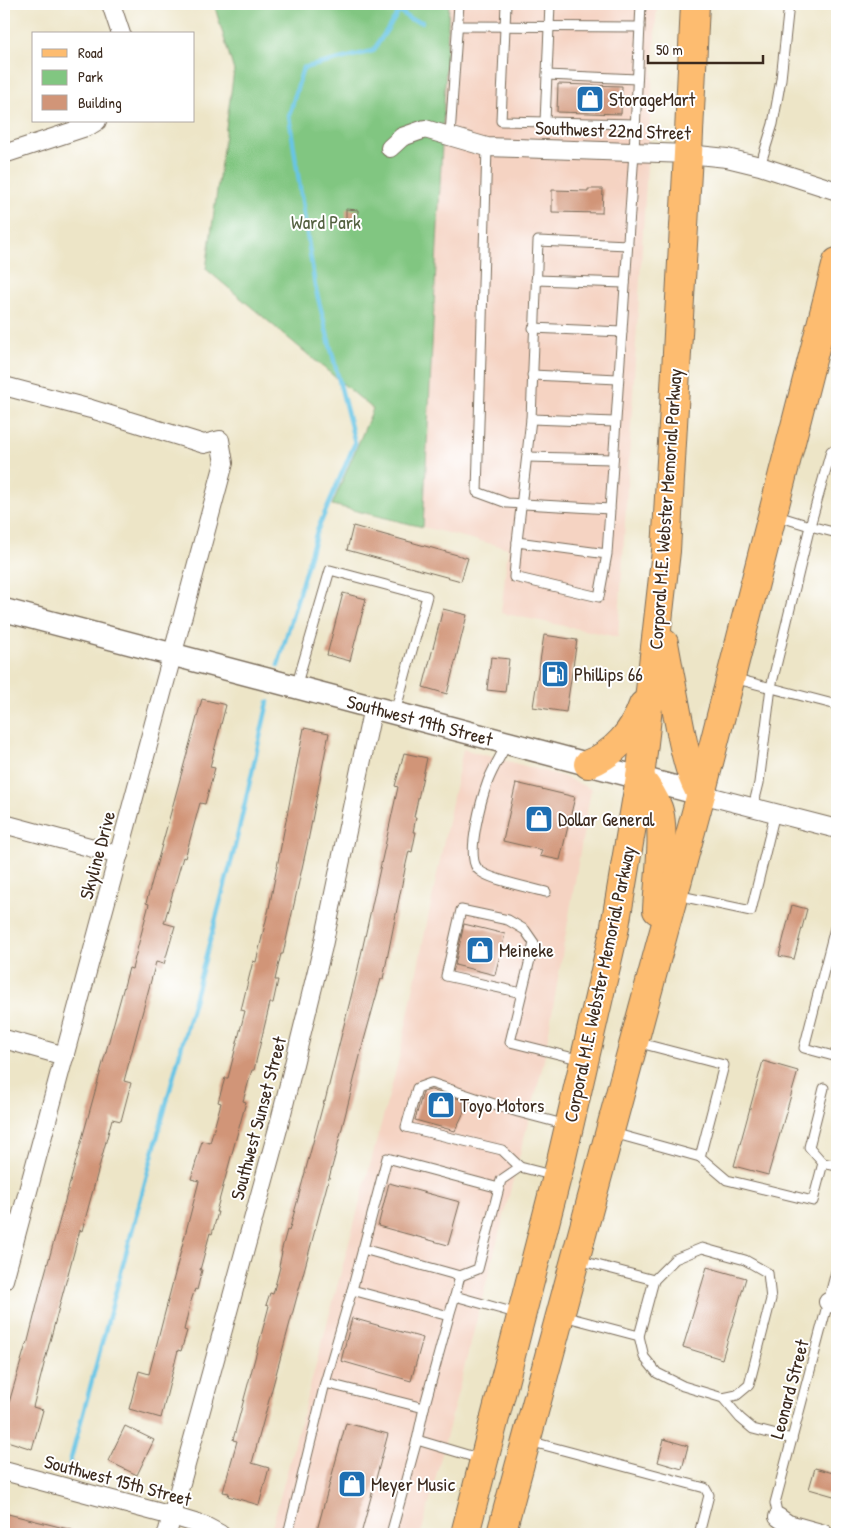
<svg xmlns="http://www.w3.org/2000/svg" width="841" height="1538" viewBox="0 0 841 1538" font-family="'Patrick Hand',sans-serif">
  <rect width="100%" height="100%" fill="#fff"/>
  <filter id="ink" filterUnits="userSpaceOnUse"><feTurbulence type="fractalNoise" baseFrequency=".02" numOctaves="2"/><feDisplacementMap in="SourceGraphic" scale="10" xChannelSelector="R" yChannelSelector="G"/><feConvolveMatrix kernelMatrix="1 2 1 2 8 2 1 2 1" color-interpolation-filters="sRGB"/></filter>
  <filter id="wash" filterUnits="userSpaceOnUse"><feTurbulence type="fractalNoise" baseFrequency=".0096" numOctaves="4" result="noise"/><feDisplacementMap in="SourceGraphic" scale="20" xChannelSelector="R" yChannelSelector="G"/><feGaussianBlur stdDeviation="1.12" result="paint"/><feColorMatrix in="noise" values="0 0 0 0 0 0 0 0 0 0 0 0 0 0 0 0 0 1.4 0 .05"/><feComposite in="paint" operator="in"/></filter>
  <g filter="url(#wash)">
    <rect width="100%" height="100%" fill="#ede5c7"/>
    <g fill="#f5d3c2">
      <path d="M449,4H657L618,637L501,613L508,548L423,527Z"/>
      <path d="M463,749L562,776L591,789L543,1065L421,1534H270L399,1058Z"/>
    </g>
    <path fill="#81c681" stroke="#5e7850" d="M214,4H449L423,527L332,505L373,409L206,269L234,71Z"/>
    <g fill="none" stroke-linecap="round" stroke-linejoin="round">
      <g stroke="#67c5e5" stroke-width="4.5">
        <path d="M399,11L410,19L422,22"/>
        <path d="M278,665L317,531L355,443L315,286L289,116L303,68L373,51L404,4"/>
        <path d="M70,1462L234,851L268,702"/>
      </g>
    </g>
    <g id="blocks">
      <g fill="#d19578">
        <path d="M558,84L622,86L621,114L557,112Z"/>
        <path d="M588,189H603L602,213L552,212V190L588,191Z"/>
        <path d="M346,209L358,210V224L346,223Z"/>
        <path d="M353,526L468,558L461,581L347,550Z"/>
        <path d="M343,593L366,599L350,661L327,655Z"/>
        <path d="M443,609L467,615L447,694L423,687Z"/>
        <path d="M544,635L577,640L566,712L533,707Z"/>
        <path d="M491,657L509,659L505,692L487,690Z"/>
        <path d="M202,699L226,705L210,767L215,768L205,804L200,803L185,858L183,857L164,923L175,926L164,964L156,962L124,1081L131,1083L121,1121L112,1119L82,1231L80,1230L51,1337L33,1407L43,1410L32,1449L4,1440V1431L9,1414L6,1413L26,1344L27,1345L44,1277L129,968L132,969L149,904L146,903Z"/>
        <path d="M304,728L329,733L308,841L283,954H281L275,980H278L273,1003H270L254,1070H252L243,1101L246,1102L216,1212H218L212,1234L210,1233L200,1270H202L197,1290L195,1289L190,1304L184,1330L187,1331L181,1351L178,1350L161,1418L129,1409L139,1371L149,1374L199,1181L191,1179L202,1141L210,1143L221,1103L218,1102L225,1078H228L245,1011L241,1010L253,961L256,962L269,908Z"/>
        <path d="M404,753L427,758L414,817H416L413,832H416L412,852L409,851L406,864L383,979H381L364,1040L335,1156L252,1463L269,1468L259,1505L228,1496L229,1493L223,1492L237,1441L233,1440L269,1306L266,1305L270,1293L273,1294L280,1267L279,1266L282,1252H281L287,1230L289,1231L296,1206L324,1101H325L357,973L398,787L395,786Z"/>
        <path d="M516,783L575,797L560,860L540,856L542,850L503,841Z"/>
        <path d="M792,905L807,909L794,959L779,956Z"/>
        <path d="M464,924L505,934L495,975L455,965Z"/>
        <path d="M763,1061L798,1071L768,1175L734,1166Z"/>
        <path d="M431,1090L463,1100L464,1112L455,1131L415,1120L423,1092Z"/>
        <path d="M389,1183L460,1202L448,1245L378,1226Z"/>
        <path d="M707,1267L746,1278L722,1359L683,1347Z"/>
        <path d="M352,1318L423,1338L411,1381L341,1361Z"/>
        <path d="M346,1423L388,1434L361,1534H316Z"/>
        <path d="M125,1426L154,1440L137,1475L108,1461Z"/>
        <path d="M664,1439L688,1446L682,1469L658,1462Z"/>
        <path d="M815,1468L837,1474V1497L809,1489Z"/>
        <path d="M4,1513L72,1530L71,1534H4Z"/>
      </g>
    </g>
  </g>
  <g filter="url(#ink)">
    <use href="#blocks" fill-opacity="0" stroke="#796b59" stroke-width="1"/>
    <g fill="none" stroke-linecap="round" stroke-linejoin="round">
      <defs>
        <g id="service">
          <path d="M506,4L501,121L635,124"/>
          <path d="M457,26L640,27"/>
          <path d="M547,75L637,79"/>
          <path d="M545,122L550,4"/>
          <path d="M450,135L459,4"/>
          <path d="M487,147L477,492L507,503L610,509"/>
          <path d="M760,166L773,124L781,79L789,4"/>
          <path d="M536,280L625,283"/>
          <path d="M533,328L622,332"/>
          <path d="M532,375L618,379"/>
          <path d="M531,419L615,422"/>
          <path d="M831,451L810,526L837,533"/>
          <path d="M527,457L613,459"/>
          <path d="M517,542L531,419L538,241L628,245"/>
          <path d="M607,554L517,542L514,577L599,597L607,554L634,152L641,4"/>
          <path d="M733,678L837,705"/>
          <path d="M296,687L330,570L427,596L395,712"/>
          <path d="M507,743C501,756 493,768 488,781C482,797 466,854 477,868C484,879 531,888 546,892"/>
          <path d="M753,807L759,783L771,687L810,526L774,515"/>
          <path d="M676,895L751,911L775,813"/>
          <path d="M837,920L804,1048L837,1057"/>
          <path d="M522,993L446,976L461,910L508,920L525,930L534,943L510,1042L582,1060"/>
          <path d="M613,1133L700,1157L724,1065L636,1042"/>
          <path d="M700,1157L727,1180L813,1201L823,1163L837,1166"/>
          <path d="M823,1163L809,1147L824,1088"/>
          <path d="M555,1176L520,1167L502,1150L406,1127L417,1088L431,1083L518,1112L567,1125"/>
          <path d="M499,1188L387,1158L363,1249L460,1276L478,1269L499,1188L501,1180L520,1167"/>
          <path d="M363,1249L352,1290L449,1316L455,1296"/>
          <path d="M460,1276L455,1296L519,1314"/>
          <path d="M654,1280L675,1259L702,1248L745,1260L768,1273L771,1299L749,1385L737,1395L723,1398"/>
          <path d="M352,1290L325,1383L424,1408L449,1316"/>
          <path d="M563,1316L639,1336L654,1280L578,1260"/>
          <path d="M639,1336L644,1357L657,1373L683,1386L723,1398L740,1418L753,1429L792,1439"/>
          <path d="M424,1408L417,1440L481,1459"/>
          <path d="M529,1441L705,1488L709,1495L699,1534"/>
          <path d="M778,1517L775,1503L837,1268"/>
          <path d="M288,1534L325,1383"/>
          <path d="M391,1534L417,1440"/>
        </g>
        <g id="minor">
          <path d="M111,4L121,34"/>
          <path d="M390,148L402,137L425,129L487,147L688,154L727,158L760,166L837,191"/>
          <path d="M4,154L89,126L97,121"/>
          <path d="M4,386L91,409L204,444L220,440L224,463L4,1280"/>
          <path d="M701,794L837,829"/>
          <path d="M4,824L119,855"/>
          <path d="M4,1039L65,1056"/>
          <path d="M828,1302L837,1305"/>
          <path d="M4,1471L172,1516L205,1526L220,1534"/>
          <path d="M778,1517L788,1524L824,1534"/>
          <path d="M167,1534L279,1125L323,946L373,707"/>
        </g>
        <path id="tertiary" d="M4,610L701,794"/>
        <g id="primary">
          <path d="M664,643C670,676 676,709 683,742C687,760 691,777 701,794"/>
          <path d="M588,764C615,754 634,731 643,705"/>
          <path d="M640,778C647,787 654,797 658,808C666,829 658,884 657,910"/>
          <path d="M465,1534L561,1161L614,932L640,778L666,551L688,154L695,4"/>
          <path d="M501,1534L701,794L837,262"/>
        </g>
      </defs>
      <use href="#service" stroke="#796b59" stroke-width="11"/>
      <use href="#minor" stroke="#796b59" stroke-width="20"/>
      <use href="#tertiary" stroke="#796b59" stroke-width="25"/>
      <use href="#primary" stroke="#796b59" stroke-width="30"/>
      <use href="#service" stroke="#fff" stroke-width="9"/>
      <use href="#minor" stroke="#fff" stroke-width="18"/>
      <use href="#tertiary" stroke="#fff" stroke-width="22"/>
      <use href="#primary" stroke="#fdbc70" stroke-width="28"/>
    </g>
  </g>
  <defs>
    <symbol id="shop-square" viewBox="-11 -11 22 22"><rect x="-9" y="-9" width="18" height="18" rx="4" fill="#1f6fb2" stroke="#fff"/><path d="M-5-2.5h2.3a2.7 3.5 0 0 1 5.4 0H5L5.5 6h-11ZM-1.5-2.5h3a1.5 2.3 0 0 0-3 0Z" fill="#fff"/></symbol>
    <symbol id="fuel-square" viewBox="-11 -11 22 22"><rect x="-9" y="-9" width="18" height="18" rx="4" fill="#1f6fb2" stroke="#fff"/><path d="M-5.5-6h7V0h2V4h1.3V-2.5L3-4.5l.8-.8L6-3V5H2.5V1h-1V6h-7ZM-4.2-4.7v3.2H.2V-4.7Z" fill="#fff"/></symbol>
  </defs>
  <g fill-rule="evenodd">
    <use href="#shop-square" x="574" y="83" width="32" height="32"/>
    <use href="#fuel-square" x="539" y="658" width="32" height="32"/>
    <use href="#shop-square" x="523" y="803" width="32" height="32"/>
    <use href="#shop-square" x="464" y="934" width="32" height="32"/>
    <use href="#shop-square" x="425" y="1089" width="32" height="32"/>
    <use href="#shop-square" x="336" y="1468" width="32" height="32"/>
  </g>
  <g text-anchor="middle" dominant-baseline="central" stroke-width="4" stroke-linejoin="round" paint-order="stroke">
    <g font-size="19" fill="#3b2a1e" stroke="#fff" text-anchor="start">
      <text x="609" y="99">StorageMart</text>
      <text x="574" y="674">Phillips 66</text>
      <text x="558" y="819">Dollar General</text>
      <text x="499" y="950">Meineke</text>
      <text x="460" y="1105">Toyo Motors</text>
      <text x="371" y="1484">Meyer Music</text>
    </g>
    <g font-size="19" fill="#3b2a1e" stroke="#fff">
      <text transform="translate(613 130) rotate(2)">Southwest 22nd Street</text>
      <text transform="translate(665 509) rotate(-86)">Corporal M.E. Webster Memorial Parkway</text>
      <text transform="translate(420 720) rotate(15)">Southwest 19th Street</text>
      <text transform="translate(97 855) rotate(-75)">Skyline Drive</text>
      <text transform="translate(599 984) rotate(-78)">Corporal M.E. Webster Memorial Parkway</text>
      <text transform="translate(258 1118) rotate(-75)">Southwest Sunset Street</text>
      <text transform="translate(789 1389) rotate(-75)">Leonard Street</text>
      <text transform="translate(118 1480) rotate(15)">Southwest 15th Street</text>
    </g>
    <g font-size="19" fill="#546141" stroke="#fff">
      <text x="326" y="222">Ward Park</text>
    </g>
  </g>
  <rect width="841" height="1538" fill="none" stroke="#fff" stroke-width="20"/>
  <rect x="32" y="32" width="162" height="90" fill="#ffffff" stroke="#b1aaa5"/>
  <rect x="42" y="49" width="25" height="8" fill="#fdbc70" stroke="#b1aaa5"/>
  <text x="78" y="58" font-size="15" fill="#3b2a1e">Road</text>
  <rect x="42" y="70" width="25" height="15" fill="#81c681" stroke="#b1aaa5"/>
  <text x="78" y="82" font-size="15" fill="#3b2a1e">Park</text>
  <rect x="42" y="95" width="25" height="15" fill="#d19578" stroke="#b1aaa5"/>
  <text x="78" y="108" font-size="15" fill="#3b2a1e">Building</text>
  <path d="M648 55v8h115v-8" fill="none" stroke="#3b2a1e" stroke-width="2.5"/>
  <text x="656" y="55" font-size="15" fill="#3b2a1e" stroke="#ffffff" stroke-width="4" paint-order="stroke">50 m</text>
</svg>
